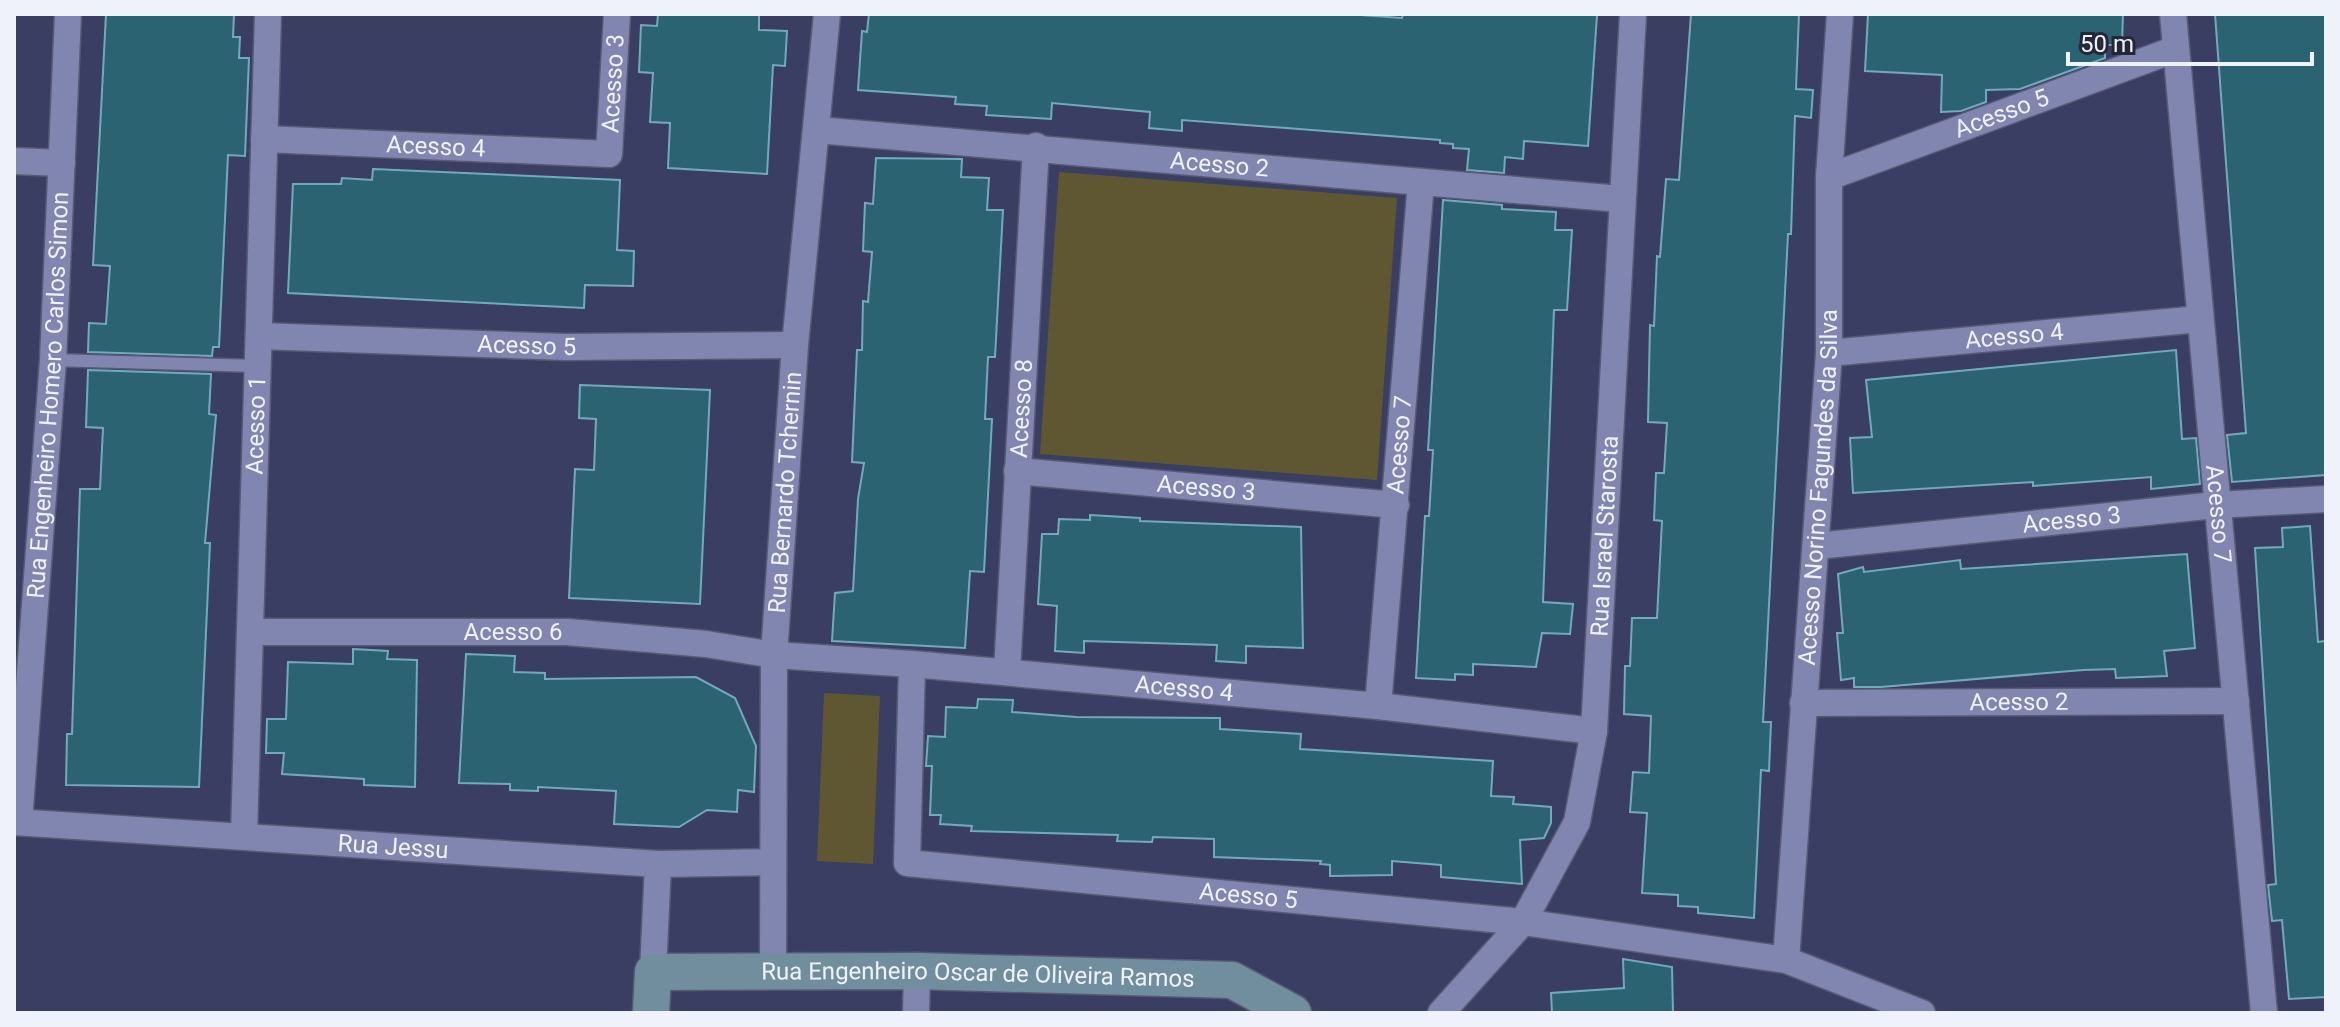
<svg xmlns="http://www.w3.org/2000/svg" width="2340" height="1027" viewBox="0 0 2340 1027" font-family="Roboto,sans-serif">
  <rect width="100%" height="100%" fill="#3a3e63"/>
  <g fill="#5e5732">
    <path d="M1059,172L1397,198L1377,480L1040,454Z"/>
    <path d="M824,693L880,696L873,864L817,861Z"/>
  </g>
  <g fill="#2c6372" stroke="#72aabb" stroke-width="2">
    <path d="M106,14H234L233,37H240L239,58H249L245,156L228,155L219,347H213L212,356L88,352L89,323L106,324L110,266L93,265Z"/>
    <path d="M658,14H759V30L787,31L785,66L773,65L767,174L668,168L670,123L650,122L653,73L639,72L641,25L657,26Z"/>
    <path d="M869,14H1346L1402,18L1403,14L1597,15L1588,146L1524,141L1523,159L1505,157L1504,173L1467,170L1469,149L1453,148V144L1440,143V140L1182,120V131L1149,128L1150,112L1052,103L1051,119L986,115L987,106L955,104L956,97L858,90L862,31L867,32Z"/>
    <path d="M1691,14H1799L1796,89L1813,90L1811,118L1795,116L1791,234H1788L1763,722H1771L1769,771L1761,770L1754,918L1698,913V907L1678,906V895L1642,893L1647,813L1630,812L1633,772L1649,773L1651,716L1624,714L1625,666H1630L1632,618H1657L1662,521L1654,520L1656,473H1664L1667,423L1648,422L1650,325L1654,326L1657,256L1660,257L1666,179L1679,180Z"/>
    <path d="M1868,14H2123L2122,45H2105V58L2020,89L1986,90V102L1961,111L1941,112L1942,75L1865,71Z"/>
    <path d="M2215,14H2326V475L2232,482L2227,435L2246,433Z"/>
    <path d="M876,158L962,159L961,177L989,178L987,210H1003L995,357H988L985,419H992L984,572L970,571L965,648L832,641L835,593L853,591L858,499L864,463L852,462L857,350H862L863,301L868,302L872,252L863,251L865,203L873,204Z"/>
    <path d="M373,169L620,180L617,250L634,251L633,286L585,285L584,308L288,293L293,184H341L342,178L372,180Z"/>
    <path d="M1443,200L1502,205V209L1556,212L1555,230H1572L1567,310H1554L1543,602L1573,604L1570,634L1542,633L1536,667L1473,664V675L1455,674V680L1416,678L1425,516H1429L1433,450H1428Z"/>
    <path d="M2176,350L2182,439L2196,438L2200,484L2151,489V477L2033,486V482L1853,493L1850,438L1872,437L1866,380Z"/>
    <path d="M88,370L211,374L209,414L216,415L205,543H210L199,787L66,785L67,734H72L80,489H100L103,428L86,427Z"/>
    <path d="M580,385L710,390L700,604L569,598L575,469L594,470L596,419L579,418Z"/>
    <path d="M1090,515L1140,518V521L1301,527L1303,648L1246,646V663L1216,661L1217,645L1084,641V653L1055,651L1057,606L1038,604L1042,534H1058L1059,519L1090,520Z"/>
    <path d="M2310,526L2318,642L2326,641V997L2289,999L2282,920L2272,921L2268,885L2276,884L2255,548L2283,547L2282,528Z"/>
    <path d="M2187,554L2195,648L2164,651L2167,676L2116,678L2115,669L2083,670L1881,687H1854V678L1841,680L1837,633H1843L1838,574L1863,567L1864,572L1960,560L1961,569Z"/>
    <path d="M353,649L388,651L387,659L417,660L415,787L364,785V779L282,774L284,753H266L267,719H286L288,662L353,664Z"/>
    <path d="M466,654L515,656L514,672L545,673V679L696,677L735,698L756,746L754,792L738,790L737,812L707,810L679,827L614,824L616,791L538,787V791L510,790V784L459,783Z"/>
    <path d="M978,699L1013,700L1012,712L1076,717L1220,718V729L1301,734L1300,749L1493,761L1491,796L1514,797L1513,804L1551,807V823L1544,838L1520,840L1522,884L1441,877V865L1392,861V875L1330,876V865L1320,864L1321,861L1214,857V839L1153,837L1152,842L1117,841L1118,835L971,831L972,826L940,824L941,815H930L932,766H926L928,736L945,737L946,707L977,708Z"/>
    <path d="M1623,959L1672,967L1673,1013H1552L1551,993L1624,988Z"/>
  </g>
  <g fill="none" stroke-linecap="round" stroke-linejoin="round">
    <defs>
      <path id="lane" d="M53,360L258,366"/>
      <g id="street">
        <path id="s1" d="M2173,14L2264,1013"/>
        <path id="s2" d="M817,130L1621,199"/>
        <path id="s3" d="M264,139L609,154L617,14"/>
        <path d="M14,161L62,163"/>
        <path id="s4" d="M1829,177L2176,49"/>
        <path id="s5" d="M259,336L565,347L795,345"/>
        <path id="s6" d="M1829,353L2200,319"/>
        <path id="s7" d="M1017,471L1396,505"/>
        <path id="s8" d="M1817,546L2216,505L2326,499"/>
        <path id="s9" d="M251,632H567L706,644L774,655L912,664L1378,706L1594,731"/>
        <path id="s10" d="M912,664L907,863L1523,922L1786,960L1922,1013"/>
        <path id="s11" d="M1007,672L1036,146"/>
        <path id="s12" d="M1803,703L2236,701"/>
        <path id="s13" d="M1378,706L1421,182"/>
        <path id="s14" d="M14,822L658,864L773,862"/>
        <path id="s15" d="M19,822L53,360L68,14"/>
        <path id="s16" d="M244,835L268,14"/>
        <path id="s17" d="M1786,960L1829,353V177L1840,14"/>
        <path d="M653,972L658,864"/>
        <path id="s18" d="M773,972L774,655L795,345L827,14"/>
        <path d="M916,1013L917,971"/>
        <path id="s19" d="M1441,1013L1523,922L1577,822L1594,731L1633,14"/>
      </g>
      <g id="secondary">
        <path id="s20" d="M651,1013L653,972L917,971L1232,980L1293,1013"/>
      </g>
    </defs>
    <use href="#lane" stroke="#585a75" stroke-width="15"/>
    <use href="#street" stroke="#585a75" stroke-width="29"/>
    <use href="#secondary" stroke="#585a75" stroke-width="39"/>
    <use href="#lane" stroke="#8186b0" stroke-width="12"/>
    <use href="#street" stroke="#8186b0" stroke-width="26"/>
    <use href="#secondary" stroke="#718e9e" stroke-width="36"/>
  </g>
  <g text-anchor="middle" dominant-baseline="central" stroke-width="6" stroke-linejoin="round" paint-order="stroke">
    <g font-size="24" fill="#f0f2fb" stroke="#242738">
      <text stroke="none"><textPath href="#s3" startOffset="416">Acesso 3</textPath></text>
      <text stroke="none"><textPath href="#s4" startOffset="184">Acesso 5</textPath></text>
      <text stroke="none"><textPath href="#s3" startOffset="172">Acesso 4</textPath></text>
      <text stroke="none"><textPath href="#s2" startOffset="404">Acesso 2</textPath></text>
      <text stroke="none"><textPath href="#s6" startOffset="186">Acesso 4</textPath></text>
      <text stroke="none"><textPath href="#s5" startOffset="268">Acesso 5</textPath></text>
      <text stroke="none"><textPath href="#s15" startOffset="428">Rua Engenheiro Homero Carlos Simon</textPath></text>
      <text stroke="none"><textPath href="#s11" startOffset="264">Acesso 8</textPath></text>
      <text stroke="none"><textPath href="#s16" startOffset="410">Acesso 1</textPath></text>
      <text stroke="none"><textPath href="#s13" startOffset="262">Acesso 7</textPath></text>
      <text stroke="none"><textPath href="#s17" startOffset="474">Acesso Norino Fagundes da Silva</textPath></text>
      <text stroke="none"><textPath href="#s7" startOffset="190">Acesso 3</textPath></text>
      <text stroke="none"><textPath href="#s18" startOffset="480">Rua Bernardo Tchernin</textPath></text>
      <text stroke="none"><textPath href="#s1" startOffset="502">Acesso 7</textPath></text>
      <text stroke="none"><textPath href="#s8" startOffset="256">Acesso 3</textPath></text>
      <text stroke="none"><textPath href="#s19" startOffset="524">Rua Israel Starosta</textPath></text>
      <text stroke="none"><textPath href="#s9" startOffset="262">Acesso 6</textPath></text>
      <text stroke="none"><textPath href="#s9" startOffset="936">Acesso 4</textPath></text>
      <text stroke="none"><textPath href="#s12" startOffset="216">Acesso 2</textPath></text>
      <text stroke="none"><textPath href="#s14" startOffset="380">Rua Jessu</textPath></text>
      <text stroke="none"><textPath href="#s10" startOffset="542">Acesso 5</textPath></text>
      <text stroke="none"><textPath href="#s20" startOffset="366">Rua Engenheiro Oscar de Oliveira Ramos</textPath></text>
    </g>
  </g>
  <rect width="2340" height="1027" fill="none" stroke="#f0f2fb" stroke-width="32"/>
  <path d="M2068 52v12h244v-12" fill="none" stroke="#f0f2fb" stroke-width="4"/>
  <text x="2080" y="52" font-size="24" fill="#f0f2fb" stroke="#242738" stroke-width="6" paint-order="stroke">50 m</text>
</svg>
